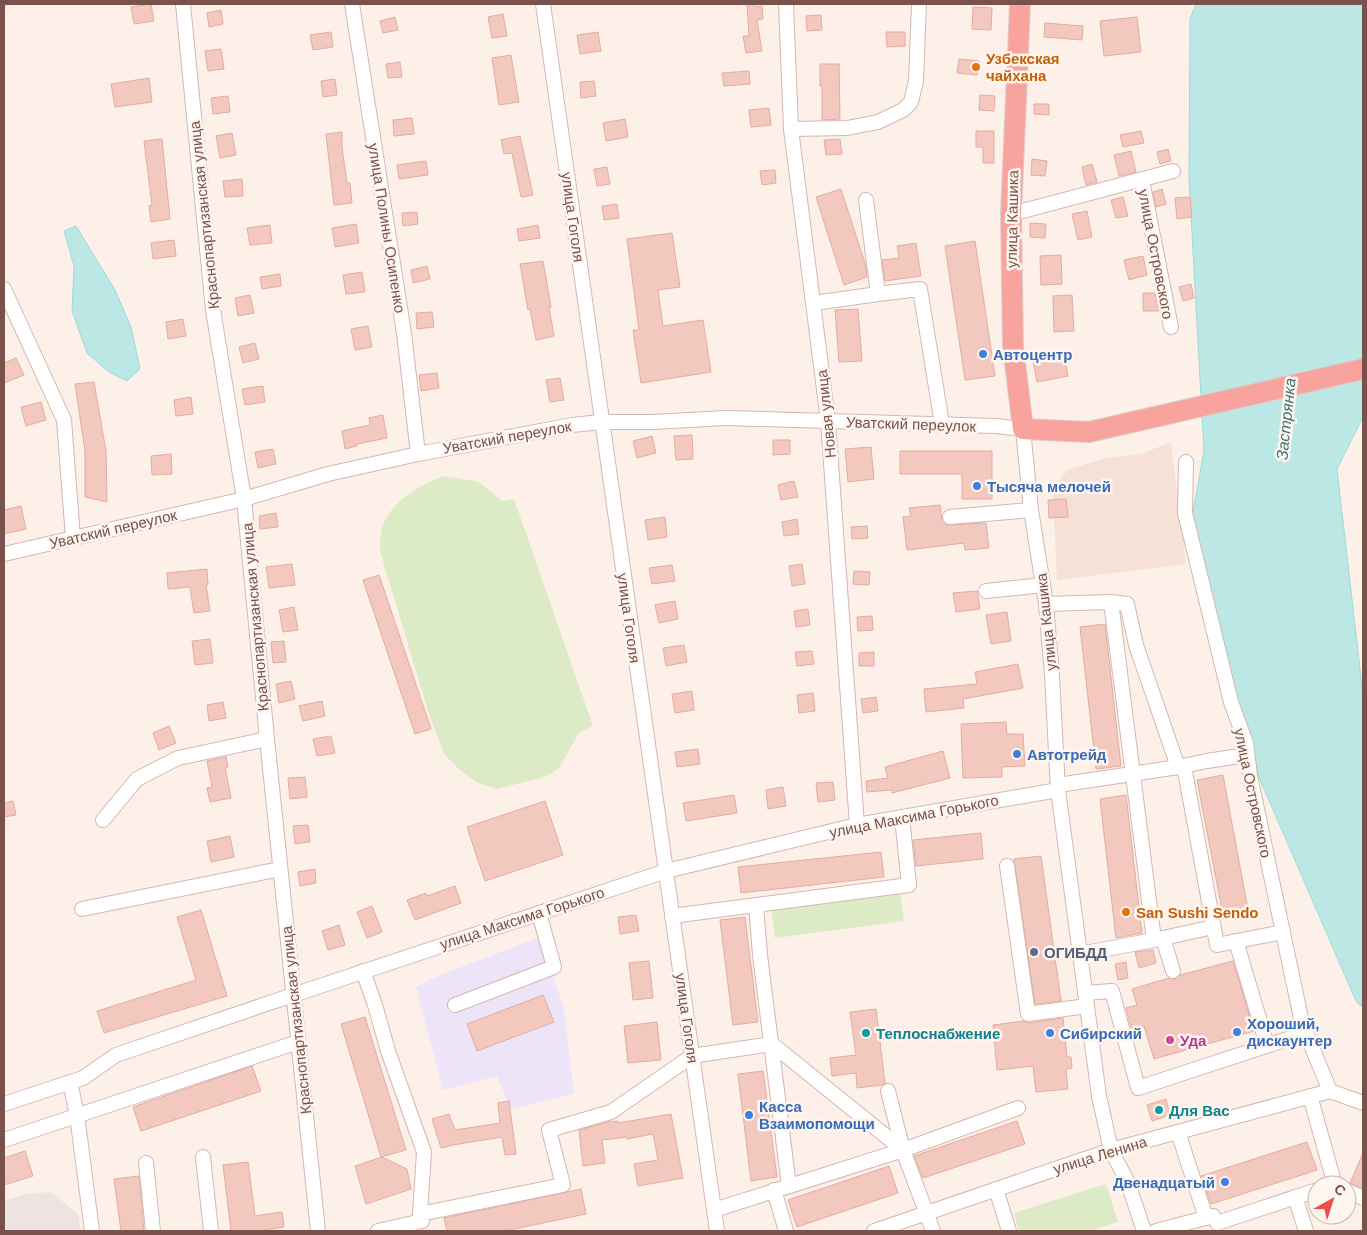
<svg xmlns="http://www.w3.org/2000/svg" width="1367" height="1235" viewBox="0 0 1367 1235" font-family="Arial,sans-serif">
  <rect width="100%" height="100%" fill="#fdf0e8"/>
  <path fill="#f5e1d6" d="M1171,442L1186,564L1057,580L1053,487L1069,469L1107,458L1141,454Z"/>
  <path fill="#ede4e1" d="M51,1192L78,1214L81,1231H4V1201L26,1194Z"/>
  <path fill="#ede4f9" d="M540,937L564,1009L574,1094L511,1109L497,1076L443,1090L416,987L440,975Z"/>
  <g fill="#dcebc5">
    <path d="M444,476L479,482L502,501L514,499L593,726L579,733L559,768L545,777L497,789L476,782L459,769L444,754L428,711L380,551C380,544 380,535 382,528C391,500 419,486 444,476Z"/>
    <path d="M900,892L904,921L775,938L771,909Z"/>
    <path d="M1106,1184L1118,1222L1090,1231H1019L1014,1213Z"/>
  </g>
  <g fill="#bbe7e5" stroke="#a1d9d7">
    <path d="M1196,4H1363V417L1337,469L1363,695V1008L1356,1001L1248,752L1190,528L1204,451L1189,178L1190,19Z"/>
    <path d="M76,226L115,290L131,327L140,369L127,381L109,372L87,353L72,311L74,266L64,231Z"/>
  </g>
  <g fill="#f3c9bf" stroke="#e6ab9f">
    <path d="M151,4L154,21L134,24L131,7Z"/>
    <path d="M747,4H755V7L762,6L763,19L757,20L762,51L746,53L743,36H749Z"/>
    <path d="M973,7L992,8L991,30L972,29Z"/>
    <path d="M221,10L223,24L209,27L207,13Z"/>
    <path d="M503,14L507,36L492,38L488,17Z"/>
    <path d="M821,15L822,30L807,31L806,16Z"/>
    <path d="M395,17L398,30L383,33L380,21Z"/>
    <path d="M1137,17L1141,52L1104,56L1100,21Z"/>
    <path d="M1045,23L1083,26L1082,40L1044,37Z"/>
    <path d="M331,32L333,47L313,50L310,35Z"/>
    <path d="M598,32L601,51L580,54L577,35Z"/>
    <path d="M886,32H905V46L887,47Z"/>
    <path d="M221,49L224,69L208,71L205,51Z"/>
    <path d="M511,55L519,102L499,105L492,58Z"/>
    <path d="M959,59L979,61L977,75L957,73Z"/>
    <path d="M400,62L402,77L388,78L386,64Z"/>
    <path d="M820,64H839L840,119L822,120V86H820Z"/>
    <path d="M749,71L750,84L724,86L722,73Z"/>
    <path d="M149,78L152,102L115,107L111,84Z"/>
    <path d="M335,79L337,95L323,97L321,81Z"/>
    <path d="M594,81L596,96L581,98L580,82Z"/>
    <path d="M980,95L995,96L994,111L979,110Z"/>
    <path d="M228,96L230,112L213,114L211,98Z"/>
    <path d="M1034,104H1049V115L1034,114Z"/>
    <path d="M769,108L771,125L751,127L749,110Z"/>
    <path d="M412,118L414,134L394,136L393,120Z"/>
    <path d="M625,119L628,137L606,141L603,123Z"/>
    <path d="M976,131H994V163H983V147H976Z"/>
    <path d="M1141,131L1144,143L1123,147L1120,135Z"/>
    <path d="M342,132V147L347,183H350L352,203L334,205L326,134Z"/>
    <path d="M232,133L236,155L220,158L216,136Z"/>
    <path d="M520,136L533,195L521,197L512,153L504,154L501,140Z"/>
    <path d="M162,139L170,219L151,222L149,206L152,205L144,141Z"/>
    <path d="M840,139L842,154L826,155L824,140Z"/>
    <path d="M1168,149L1171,161L1160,164L1157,152Z"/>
    <path d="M1131,151L1136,172L1119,176L1114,155Z"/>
    <path d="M1032,159L1047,161L1045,176L1031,175Z"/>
    <path d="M426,161L428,175L399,179L397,165Z"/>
    <path d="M1092,164L1097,182L1086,185L1082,167Z"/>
    <path d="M607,167L610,184L597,186L594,169Z"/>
    <path d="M775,170L776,183L762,185L760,171Z"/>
    <path d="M242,179L243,196L225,197L223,181Z"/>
    <path d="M841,189L865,263L867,277L844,285L816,197Z"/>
    <path d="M1162,189L1166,204L1156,207L1153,192Z"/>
    <path d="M1123,197L1128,216L1116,218L1111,200Z"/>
    <path d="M1190,197L1192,217L1177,219L1175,198Z"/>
    <path d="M617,204L619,218L604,220L602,206Z"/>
    <path d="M1087,211L1092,237L1078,240L1072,214Z"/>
    <path d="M417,212L418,224L403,226L402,213Z"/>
    <path d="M1030,223L1046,224L1045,238L1030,237Z"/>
    <path d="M356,224L359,243L335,247L332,228Z"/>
    <path d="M270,225L272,243L250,245L247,228Z"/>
    <path d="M538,225L540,238L519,241L517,229Z"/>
    <path d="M672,233L680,287L658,290L663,326L703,320L711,372L641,383L633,330H639L627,239Z"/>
    <path d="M174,240L176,256L153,259L151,243Z"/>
    <path d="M975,241L995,376L965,380L945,246Z"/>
    <path d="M916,243L921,276L885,281L882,260L899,258L897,246Z"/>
    <path d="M1061,255L1062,284L1041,285L1040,256Z"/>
    <path d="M1143,256L1147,275L1129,280L1124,260Z"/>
    <path d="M543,261L551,307H549L554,336L536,340L530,309L528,310L520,264Z"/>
    <path d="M427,266L430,279L413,283L411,270Z"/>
    <path d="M362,272L365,292L346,294L343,275Z"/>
    <path d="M280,274L281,286L262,289L260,277Z"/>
    <path d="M1191,284L1194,298L1183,301L1179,287Z"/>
    <path d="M1143,293H1155L1159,311H1143Z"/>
    <path d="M250,295L254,313L238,316L235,298Z"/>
    <path d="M1072,295L1074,331L1054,332L1053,296Z"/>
    <path d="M858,309L862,361L839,362L835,310Z"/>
    <path d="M432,312L434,327L417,329L416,313Z"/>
    <path d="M183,319L186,336L168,339L166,322Z"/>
    <path d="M368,326L372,347L355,350L351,329Z"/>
    <path d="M255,343L259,359L243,363L239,347Z"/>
    <path d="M1064,355L1068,376L1037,382L1033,361Z"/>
    <path d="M16,358L24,375L4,383V363Z"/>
    <path d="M437,373L439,388L421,391L419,375Z"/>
    <path d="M560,378L564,400L550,402L546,380Z"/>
    <path d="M94,382L106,451L107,502L85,497V451L75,384Z"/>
    <path d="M263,386L265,402L245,405L242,389Z"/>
    <path d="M191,397L193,414L176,416L174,400Z"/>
    <path d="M41,402L46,420L26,426L21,407Z"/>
    <path d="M383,415L387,438L357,444V446L345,449L342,431L370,425L369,418Z"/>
    <path d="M692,435L693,459L676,460L674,436Z"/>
    <path d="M652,436L656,453L637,458L633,441Z"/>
    <path d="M773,440H790V454L773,455Z"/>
    <path d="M871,447L874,479L848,482L845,449Z"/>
    <path d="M273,449L276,464L258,468L255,452Z"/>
    <path d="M900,451H992V499H962V474H900Z"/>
    <path d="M171,454L172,474L152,475L151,456Z"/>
    <path d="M794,481L798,497L781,500L778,485Z"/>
    <path d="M1066,499L1068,517L1049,518L1048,500Z"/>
    <path d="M940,505L942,523L947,525L986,523L989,548L965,550L964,543L907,550L903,517L911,516L909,508Z"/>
    <path d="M21,506L26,529L4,534V510Z"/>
    <path d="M276,513L278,527L260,529L259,516Z"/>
    <path d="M665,517L667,537L648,540L645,520Z"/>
    <path d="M797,519L799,534L784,536L782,522Z"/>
    <path d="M867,526L868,538L852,539L851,527Z"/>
    <path d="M292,564L295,585L269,588L266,567Z"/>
    <path d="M802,564L805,584L792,586L789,566Z"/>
    <path d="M672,565L675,581L652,584L649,568Z"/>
    <path d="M207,569L208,585H206L210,611L194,613L190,587L168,589L167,573Z"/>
    <path d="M854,571L870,572L869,585L853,584Z"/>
    <path d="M379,575L431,729L415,734L363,580Z"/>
    <path d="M977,591L980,609L956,612L953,593Z"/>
    <path d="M675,601L678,619L659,623L655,605Z"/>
    <path d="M294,607L298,630L283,632L279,610Z"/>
    <path d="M808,609L810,625L796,627L794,611Z"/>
    <path d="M1007,612L1011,641L991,644L986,615Z"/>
    <path d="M872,616L873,630L858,631L857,617Z"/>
    <path d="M1105,624L1121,766L1096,769L1080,627Z"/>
    <path d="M210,639L213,663L195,665L192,641Z"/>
    <path d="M284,641L286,662L273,663L271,642Z"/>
    <path d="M684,645L687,662L666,666L663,648Z"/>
    <path d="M812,651L814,664L797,666L795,652Z"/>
    <path d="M874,652V666H859V653Z"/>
    <path d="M1018,664L1023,688L963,699L964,708L926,712L924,689L977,684L975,672Z"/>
    <path d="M291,681L295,699L279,703L276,684Z"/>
    <path d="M692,691L694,710L675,713L672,694Z"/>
    <path d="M813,693L815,711L799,713L797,695Z"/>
    <path d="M876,697L878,711L863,713L861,699Z"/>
    <path d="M322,701L325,716L303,721L299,706Z"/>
    <path d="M223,702L226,718L209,721L207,705Z"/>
    <path d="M1006,722L1007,734H1023L1025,766L1002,767V777L963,778L961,724Z"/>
    <path d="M169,726L176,743L159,750L153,733Z"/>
    <path d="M331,736L335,753L317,756L313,739Z"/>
    <path d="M698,749L700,764L677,767L675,752Z"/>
    <path d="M943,751L950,778L892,793V790L867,792L866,781L888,778L885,767Z"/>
    <path d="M226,757L228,767H225L231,798L210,802L207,788L212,787L207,761Z"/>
    <path d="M1223,775L1249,915L1224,920L1197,780Z"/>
    <path d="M305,777L307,797L290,799L288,778Z"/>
    <path d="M833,782L835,800L818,802L816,783Z"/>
    <path d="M783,787L786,806L768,809L766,790Z"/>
    <path d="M734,795L737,813L686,821L683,803Z"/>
    <path d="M1126,795L1142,933L1116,938L1100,799Z"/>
    <path d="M13,801L16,815L4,817V803Z"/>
    <path d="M545,801L563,855L485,881L467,827Z"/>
    <path d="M308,825L310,842L295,844L293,826Z"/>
    <path d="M981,833L983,859L916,866L913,840Z"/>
    <path d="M230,836L234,857L211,862L207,841Z"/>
    <path d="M881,852L884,877L741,893L738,867Z"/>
    <path d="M1041,856L1061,1001L1035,1004L1014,859Z"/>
    <path d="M315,869L316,883L300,886L298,872Z"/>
    <path d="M455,886L461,903L415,920L407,900L426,893L427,896Z"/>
    <path d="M372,906L382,932L367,938L357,912Z"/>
    <path d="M201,910L227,996L104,1033L97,1011L196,980L177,917Z"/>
    <path d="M636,915L639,931L620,934L618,917Z"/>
    <path d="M745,917L758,1022L733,1025L720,920Z"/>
    <path d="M339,925L345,945L328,950L322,931Z"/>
    <path d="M1153,950L1156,963L1139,968L1135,952Z"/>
    <path d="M649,961L653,998L633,1000L629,963Z"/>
    <path d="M1233,961L1254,1031L1154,1059L1144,1026L1132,1030L1126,1008L1137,1005L1132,989L1169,978L1175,979L1180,975Z"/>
    <path d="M1126,962L1128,978L1118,980L1115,964Z"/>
    <path d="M543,995L554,1022L477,1051L467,1024Z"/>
    <path d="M876,1009L885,1083L882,1085L857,1088L856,1073L832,1076L830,1058L856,1055L850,1012Z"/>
    <path d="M365,1017L406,1150L381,1157L341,1024Z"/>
    <path d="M1063,1018L1067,1057H1071L1072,1068L1066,1069L1068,1089L1036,1092L1033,1066L997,1070L993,1025L1024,1021L1029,1023Z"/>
    <path d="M657,1022L661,1060L628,1063L624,1026Z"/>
    <path d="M252,1066L261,1091L141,1131L133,1107Z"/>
    <path d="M763,1071L777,1177L751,1181L738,1074Z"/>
    <path d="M1166,1099L1170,1115L1152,1121L1147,1105Z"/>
    <path d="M509,1101L516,1154L505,1155L502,1137L453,1145L441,1148L432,1119L449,1114L455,1130L500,1123L498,1103Z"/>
    <path d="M671,1114L683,1178L638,1186L634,1164L658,1160L653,1134L627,1139V1137L602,1140L605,1163L583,1166L579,1130L608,1122L618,1121V1123Z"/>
    <path d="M1017,1121L1025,1144L923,1178L914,1156Z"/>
    <path d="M1307,1142L1317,1170L1211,1204L1201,1176Z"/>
    <path d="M25,1151L33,1176L4,1185V1158Z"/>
    <path d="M1363,1153V1189L1350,1183Z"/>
    <path d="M382,1157L407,1169L411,1189L366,1204L355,1166Z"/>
    <path d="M248,1162L255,1216L282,1212L284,1227L257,1231H231L223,1165Z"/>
    <path d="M889,1166L898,1193L797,1227L788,1200Z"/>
    <path d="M139,1176L144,1231H121L114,1179Z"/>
    <path d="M581,1189L586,1214L505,1231H447L444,1218Z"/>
  </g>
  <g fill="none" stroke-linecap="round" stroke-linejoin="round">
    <defs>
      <g id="minor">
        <path d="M183,4L213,310L244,499L267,739L318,1231"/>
        <path d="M352,4L404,333L418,454"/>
        <path d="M543,4L717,1231"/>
        <path d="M786,4L791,129L828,421L857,825"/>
        <path d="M791,129L847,128L878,122L903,110L911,102L916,81L919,4"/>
        <path d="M1142,180L1171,327"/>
        <path d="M1011,214L1173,171"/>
        <path d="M4,289L64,420L73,538"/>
        <path d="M878,294L920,289L942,424"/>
        <path d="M814,303L878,294L866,200"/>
        <path d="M1186,462L1185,513L1231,702L1246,743L1250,776L1302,1023L1330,1091"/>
        <path d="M950,517L1031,510"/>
        <path d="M4,554L244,499L328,474L418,454L572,425L601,422H652L726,418L996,426L1023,429L1031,510L1046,604L1052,675L1058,790L1099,1096L1111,1150L1128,1183L1144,1231"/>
        <path d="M986,591L1043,585"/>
        <path d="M1111,602L1154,940L1213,927"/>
        <path d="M1046,604L1111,602L1127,604L1136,645L1178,767L1207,761L1247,755"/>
        <path d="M1184,766L1217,945L1283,932"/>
        <path d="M1058,785L1178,767"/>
        <path d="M103,820L137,779L178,758L267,739"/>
        <path d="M1007,866L1028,1014L1087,1006"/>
        <path d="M756,905L760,955L789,1186"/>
        <path d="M82,909L280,869"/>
        <path d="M672,916L909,885L902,817"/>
        <path d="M1163,938L1173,971"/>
        <path d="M1236,941L1267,1045"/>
        <path d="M1080,954L1154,940"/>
        <path d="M363,971L375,1005L388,1051L424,1152L420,1214"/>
        <path d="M1085,993L1112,991L1138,1088L1306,1033"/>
        <path d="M455,1005L554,967L539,913"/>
        <path d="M70,1082L77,1115L92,1231"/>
        <path d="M888,1091L903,1150"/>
        <path d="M1330,1091L1363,1103"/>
        <path d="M1310,1096L1335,1185"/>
        <path d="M4,1104L83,1078L116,1055L293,995L666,871L857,825L1058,790"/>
        <path d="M1178,1132L1206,1218"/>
        <path d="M4,1140L298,1042"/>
        <path d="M903,1150L1018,1108"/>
        <path d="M203,1157L211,1231"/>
        <path d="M146,1163L153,1231"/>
        <path d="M996,1189L1009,1231"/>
        <path d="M774,1190L786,1231"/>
        <path d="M1347,1191L1363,1198"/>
        <path d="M1295,1197L1306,1231"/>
        <path d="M714,1210L903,1150L933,1231"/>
        <path d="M1217,1223L1317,1190"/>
        <path d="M378,1231L422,1221L420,1214L563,1185L549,1130L611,1112L692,1056L772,1044L903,1150"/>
        <path d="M874,1231L1111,1150L1330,1091"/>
        <path d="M1156,1231L1213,1216"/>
      </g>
      <path id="highway" d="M1020,4L1011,214L1013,346L1023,429L1089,432L1363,369"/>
    </defs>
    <use href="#minor" stroke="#d2b8af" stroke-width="16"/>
    <use href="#highway" stroke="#d9cfcd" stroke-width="22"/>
    <use href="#minor" stroke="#fff" stroke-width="14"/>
    <use href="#highway" stroke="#f8a39e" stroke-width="20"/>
  </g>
  <g fill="#e8710a" stroke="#fff5ef" stroke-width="2">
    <circle cx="976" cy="67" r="5"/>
    <circle cx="1126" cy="912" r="5"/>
  </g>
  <g fill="#3f7fe0" stroke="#fff5ef" stroke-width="2">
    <circle cx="983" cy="354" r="5"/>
    <circle cx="977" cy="486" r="5"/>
    <circle cx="1017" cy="754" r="5"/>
    <circle cx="1237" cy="1032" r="5"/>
    <circle cx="1050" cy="1033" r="5"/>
    <circle cx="749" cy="1115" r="5"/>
    <circle cx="1225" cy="1182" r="5"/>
  </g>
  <circle fill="#5c6f8a" stroke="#fff5ef" stroke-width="2" cx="1034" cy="952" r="5"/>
  <g fill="#0f9aa8" stroke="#fff5ef" stroke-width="2">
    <circle cx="866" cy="1033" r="5"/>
    <circle cx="1159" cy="1110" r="5"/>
  </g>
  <circle fill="#d1479c" stroke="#fff5ef" stroke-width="2" cx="1170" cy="1040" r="5"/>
  <g text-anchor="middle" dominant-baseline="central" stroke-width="5" stroke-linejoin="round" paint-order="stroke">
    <g font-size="15" font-weight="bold" fill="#c56008" stroke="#fff5ef" text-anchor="start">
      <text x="986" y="58">Узбекская<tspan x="986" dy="17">чайхана</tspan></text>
      <text x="1136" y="912">San Sushi Sendo</text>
    </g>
    <g font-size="15" fill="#78524b" stroke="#fff5ef">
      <text transform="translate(204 215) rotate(-96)">Краснопартизанская улица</text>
      <text transform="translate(573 217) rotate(82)">улица Гоголя</text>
      <text transform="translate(1012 219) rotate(-89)">улица Кашика</text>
      <text transform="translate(387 228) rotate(81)">улица Полины Осипенко</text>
      <text transform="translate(1156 254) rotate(79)">улица Островского</text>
      <text transform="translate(826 414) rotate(-96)">Новая улица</text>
      <text transform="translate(911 424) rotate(2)">Уватский переулок</text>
      <text transform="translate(507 437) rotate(-10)">Уватский переулок</text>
      <text transform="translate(113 529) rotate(-13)">Уватский переулок</text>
      <text transform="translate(255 617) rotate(-95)">Краснопартизанская улица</text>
      <text transform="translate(629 618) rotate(82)">улица Гоголя</text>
      <text transform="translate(1046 622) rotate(-96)">улица Кашика</text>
      <text transform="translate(1253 793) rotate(78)">улица Островского</text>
      <text transform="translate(914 816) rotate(-11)">улица Максима Горького</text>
      <text transform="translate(522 918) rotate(-18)">улица Максима Горького</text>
      <text transform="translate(687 1018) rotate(82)">улица Гоголя</text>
      <text transform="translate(296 1020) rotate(-96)">Краснопартизанская улица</text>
      <text transform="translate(1100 1155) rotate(-17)">улица Ленина</text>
    </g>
    <g font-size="15" font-weight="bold" fill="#366cbe" stroke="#fff5ef" text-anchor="start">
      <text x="993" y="354">Автоцентр</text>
      <text x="987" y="486">Тысяча мелочей</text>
      <text x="1027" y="754">Автотрейд</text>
      <text x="1247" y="1023">Хороший,<tspan x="1247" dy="17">дискаунтер</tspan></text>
      <text x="1060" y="1033">Сибирский</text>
      <text x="759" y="1106">Касса<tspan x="759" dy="17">Взаимопомощи</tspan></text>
      <text x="1215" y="1182" text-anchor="end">Двенадцатый</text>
    </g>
    <g font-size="15" font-weight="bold" fill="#4e5e75" stroke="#fff5ef" text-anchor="start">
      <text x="1044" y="952">ОГИБДД</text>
    </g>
    <g font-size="15" font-weight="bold" fill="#0d838f" stroke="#fff5ef" text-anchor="start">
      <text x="876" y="1033">Теплоснабжение</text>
      <text x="1169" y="1110">Для Вас</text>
    </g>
    <g font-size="15" font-weight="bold" fill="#b23c85" stroke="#fff5ef" text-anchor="start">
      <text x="1180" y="1040">Уда</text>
    </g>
    <g font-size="16" font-style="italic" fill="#3a7674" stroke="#fff5ef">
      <text transform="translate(1286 419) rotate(-84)">Застрянка</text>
    </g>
  </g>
  <rect width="1367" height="1235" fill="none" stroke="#78524b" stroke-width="10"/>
  <g transform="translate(1332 1200) rotate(39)"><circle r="24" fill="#fff5ef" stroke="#c9b4ad"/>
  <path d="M0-4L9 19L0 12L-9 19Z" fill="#e84f4b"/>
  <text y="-8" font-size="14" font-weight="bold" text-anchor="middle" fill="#78524b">С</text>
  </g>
</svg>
